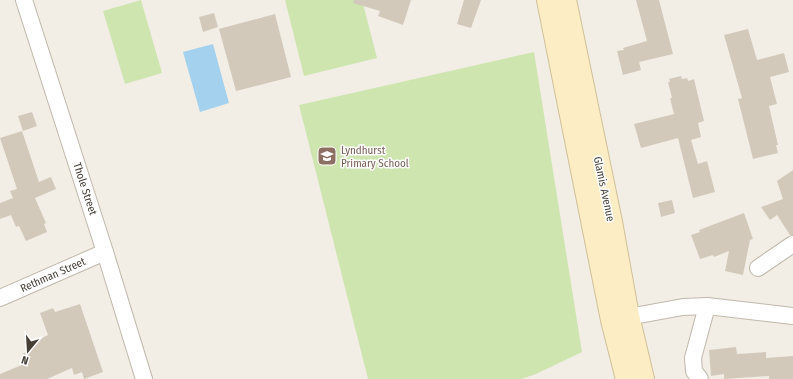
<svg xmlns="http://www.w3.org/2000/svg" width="793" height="379" viewBox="0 0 793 379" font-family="'Fira Sans Condensed',sans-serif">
  <rect width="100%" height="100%" fill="#f2eee5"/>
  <g fill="#cee5b0">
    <path d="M141,0L162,73L125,84L103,11Z"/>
    <path d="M285,0H362L377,58L304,76Z"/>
    <path d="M534,52L582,352L536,374L521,379H368L299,105Z"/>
  </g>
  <path fill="#a4d1ed" d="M213,44L229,103L200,112L183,52Z"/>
  <g fill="#d3c9bb">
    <path d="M354,0H411L403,25L378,16L380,11L353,3Z"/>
    <path d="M464,0H481L471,28L457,24Z"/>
    <path d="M636,0H659L673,54L639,62L641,70L623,75L617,51L624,50L623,48L647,41Z"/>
    <path d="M214,13L218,27L203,32L199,17Z"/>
    <path d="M275,14L291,77L236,91L219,29Z"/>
    <path d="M748,29L757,60L784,53L789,72L770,77L777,104L769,106L778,145H776L778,153L753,159L738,99L742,98L724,35Z"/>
    <path d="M681,76L682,79L687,78L688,81L694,79L704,121L698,123L701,137L691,140L698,164L707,161L715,192L693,198L678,138L641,148L634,124L674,114L670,98H672L668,82H670L669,79Z"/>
    <path d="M32,112L37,126L23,131L18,116Z"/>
    <path d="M22,131L39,182L51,177L56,189L35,198L46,223L44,224L47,232L26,241L19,226L16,227L11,215L0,219V203L13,198L10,191L17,189L0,138Z"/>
    <path d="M793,170V235H790L777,215L770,220L761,207L783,199L777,181Z"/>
    <path d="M672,200L675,213L661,217L658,203Z"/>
    <path d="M744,213L753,239L750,240L743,275L725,271L729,251L714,257L713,255L700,259L691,235L700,232L699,230Z"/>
    <path d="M80,304L103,372L84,379L82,372L74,375L72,368L47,379H0V374L24,364L22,360L24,359L22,354L32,350L29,344L48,335L40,313L53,308L55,312Z"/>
    <path d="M736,347L737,354L766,352V358L793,356V379H769V376L724,379V374L711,376L709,350Z"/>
  </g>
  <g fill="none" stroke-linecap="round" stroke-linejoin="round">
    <defs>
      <g id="minor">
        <path d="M24,0L105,252L144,379"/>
        <path d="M758,268L793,244"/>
        <path d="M0,298L105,252"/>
        <path d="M617,319L683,307L707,306L793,316"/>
        <path d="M700,379L694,371L693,358L707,306"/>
      </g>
      <g id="secondary">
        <path d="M548,0L612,320L627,379"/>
        <path d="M565,0L611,222L628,316L643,379"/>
      </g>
    </defs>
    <use href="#minor" stroke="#c0b8ab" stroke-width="18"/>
    <use href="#secondary" stroke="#d0c097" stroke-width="24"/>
    <use href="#minor" stroke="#fff" stroke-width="16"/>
    <use href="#secondary" stroke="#fcedc5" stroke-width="22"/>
  </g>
  <defs>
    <symbol id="school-square" viewBox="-11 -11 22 22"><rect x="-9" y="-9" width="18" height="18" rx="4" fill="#8d6e63" stroke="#fff"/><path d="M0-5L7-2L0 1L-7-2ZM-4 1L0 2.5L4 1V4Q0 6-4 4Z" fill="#fff"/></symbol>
  </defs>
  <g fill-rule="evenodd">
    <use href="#school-square" x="316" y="145" width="22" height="22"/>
  </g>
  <g text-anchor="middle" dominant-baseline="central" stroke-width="3" stroke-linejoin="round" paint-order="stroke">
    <g font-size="11" fill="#785e54" stroke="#fff" text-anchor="start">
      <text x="341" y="150">Lyndhurst<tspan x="341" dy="13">Primary School</tspan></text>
    </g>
    <g font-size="11" fill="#443e35" stroke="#fff">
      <text transform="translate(85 189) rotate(72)">Thole Street</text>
      <text transform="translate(604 189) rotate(78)">Glamis Avenue</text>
      <text transform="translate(53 275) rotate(-24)">Rethman Street</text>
    </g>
  </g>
  <g transform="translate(28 351) rotate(198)" stroke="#ffffff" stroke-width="3" paint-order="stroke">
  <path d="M0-3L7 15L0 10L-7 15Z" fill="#443e35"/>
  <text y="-6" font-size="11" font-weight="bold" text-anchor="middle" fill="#443e35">N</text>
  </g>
</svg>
